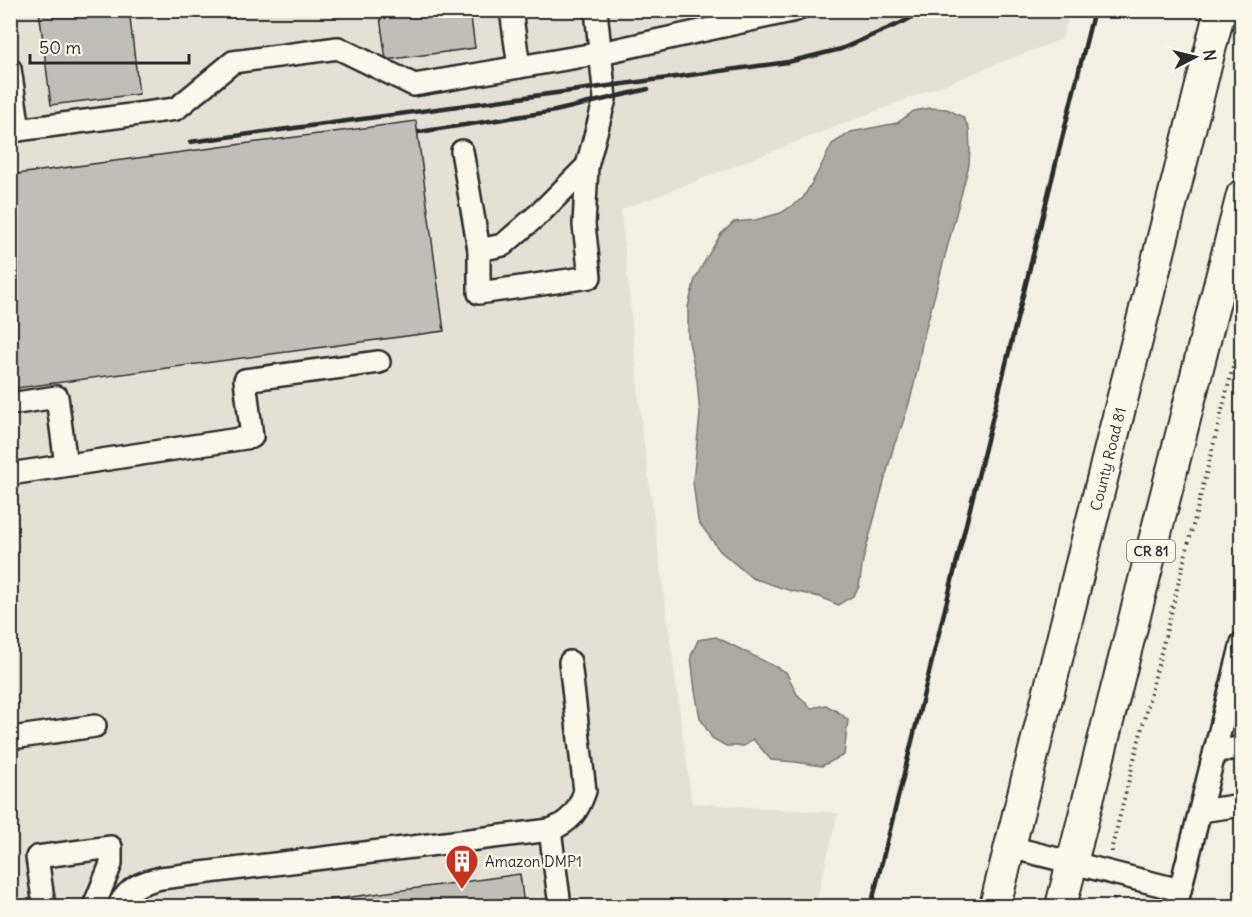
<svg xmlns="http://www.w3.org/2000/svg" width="1252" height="917" viewBox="0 0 1252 917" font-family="Delius,sans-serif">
  <rect width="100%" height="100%" fill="#f3efe4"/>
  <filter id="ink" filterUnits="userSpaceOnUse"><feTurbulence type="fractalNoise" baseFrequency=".0167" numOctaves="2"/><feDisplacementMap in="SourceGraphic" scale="12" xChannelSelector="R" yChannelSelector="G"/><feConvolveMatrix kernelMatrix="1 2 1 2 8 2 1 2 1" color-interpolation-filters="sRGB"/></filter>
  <g filter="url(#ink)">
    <path fill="#e4e0d6" d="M10,11H1070L1062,39L621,210L642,429L692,803L838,813L815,906H11Z"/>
    <g fill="#aca9a2" stroke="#787772" stroke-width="1.5">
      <path d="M930,108L947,109L963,117L969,128L970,149L969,165L922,343C918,373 907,417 894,445L863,560L859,587L853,596L838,605L820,597L788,590L752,578L720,551L698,521L693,482L700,414L697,380L688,337V307L695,279L707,257L721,234L734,222L755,220L781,213L803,198L816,176L832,144L851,132L897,123L914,111Z"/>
      <path d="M716,637L786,672L797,694L811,708L826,705L840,713L848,720L844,755L822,766L795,762L771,760L753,739L744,746H726L712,738L700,718L695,691L691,656L698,640Z"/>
    </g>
    <g fill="#c0beb6" stroke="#2b2b2b" stroke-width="1.5">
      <path d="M39,10H129L139,94L51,105Z"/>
      <path d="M379,10H470L475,48L386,60Z"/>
      <path d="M416,121L444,331L10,389V175Z"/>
      <path d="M520,874L524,906H285Z"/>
    </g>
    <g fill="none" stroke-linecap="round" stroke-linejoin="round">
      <defs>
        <g id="minor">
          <path d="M511,10L519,67"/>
          <path d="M10,69L19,130"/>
          <path d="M10,131L176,109L233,62L338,48L414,85L601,53L796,10"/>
          <path d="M462,151L479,250L503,245L541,212L587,166"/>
          <path d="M479,250V293L590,277L584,225L587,166L605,99L596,10"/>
          <path d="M10,404L57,397L66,465"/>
          <path d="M10,474L252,437L245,380L379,362"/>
          <path d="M19,737L95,726"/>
          <path d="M1215,751L1242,748"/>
          <path d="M1200,811L1242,805"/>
          <path d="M550,830L560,906"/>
          <path d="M1010,847L1180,890"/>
          <path d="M44,906L37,857L111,847V864L94,906"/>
          <path d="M118,906C130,887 139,883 161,878L550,830C571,822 578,811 585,791L570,662"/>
          <path d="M1176,906L1242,643"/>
        </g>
        <g id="highway">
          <path d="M995,906L1220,10"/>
          <path d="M1061,906L1242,195"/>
        </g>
      </defs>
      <use href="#minor" stroke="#2b2b2b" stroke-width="26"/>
      <use href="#highway" stroke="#2b2b2b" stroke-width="34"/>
      <g stroke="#2b2b2b" stroke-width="4" stroke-dasharray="1.5 4.5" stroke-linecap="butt">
        <path d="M1112,852V847L1242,331"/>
        <path d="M1112,906L1115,895"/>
      </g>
      <use href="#minor" stroke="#fbf7ec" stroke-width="21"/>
      <use href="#highway" stroke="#fbf7ec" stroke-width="30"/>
      <g stroke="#2b2b2b" stroke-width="4.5">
        <path d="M419,132L555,111L648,89"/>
        <path d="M190,142L788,62L841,49L903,22L925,10"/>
        <path d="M871,906L1094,10"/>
      </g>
    </g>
  </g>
  <defs>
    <symbol id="building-pin" viewBox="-11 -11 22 30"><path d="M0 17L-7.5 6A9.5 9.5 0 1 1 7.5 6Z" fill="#c8321e" stroke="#fbf7ec"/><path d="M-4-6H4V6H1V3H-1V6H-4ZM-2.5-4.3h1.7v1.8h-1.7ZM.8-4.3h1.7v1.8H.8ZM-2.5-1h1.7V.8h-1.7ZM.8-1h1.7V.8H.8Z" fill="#fff"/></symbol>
  </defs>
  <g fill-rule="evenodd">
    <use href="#building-pin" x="443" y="842" width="38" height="52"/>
  </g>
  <g text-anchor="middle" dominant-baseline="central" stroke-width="5" stroke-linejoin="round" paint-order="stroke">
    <rect fill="#fbf7ec" stroke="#696865" stroke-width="1.5" x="1127" y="540" width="48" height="22" rx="4.5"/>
    <g font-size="14" font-weight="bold" fill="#2b2b2b">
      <text x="1151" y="551">CR 81</text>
    </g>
    <g font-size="15" fill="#2b2b2b" stroke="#fbf7ec">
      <text transform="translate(1108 459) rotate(-76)">County Road 81</text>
    </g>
    <g font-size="15" fill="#2b2b2b" stroke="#fbf7ec" text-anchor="start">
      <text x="485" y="861">Amazon DMP1</text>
    </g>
  </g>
  <rect width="1252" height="917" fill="none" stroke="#fbf7ec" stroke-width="36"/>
  <rect x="18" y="18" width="1216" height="881" fill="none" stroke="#2b2b2b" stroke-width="2" filter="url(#ink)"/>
  <g transform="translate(1195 57) rotate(83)" stroke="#fbf7ec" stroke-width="4.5" paint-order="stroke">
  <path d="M0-4.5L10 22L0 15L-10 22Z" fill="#2b2b2b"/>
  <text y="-9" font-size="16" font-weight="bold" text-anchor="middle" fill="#2b2b2b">N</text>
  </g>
  <path d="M30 54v9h159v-9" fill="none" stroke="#2b2b2b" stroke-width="3"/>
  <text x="39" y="54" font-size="18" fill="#2b2b2b" stroke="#fbf7ec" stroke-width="4.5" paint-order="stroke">50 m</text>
</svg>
